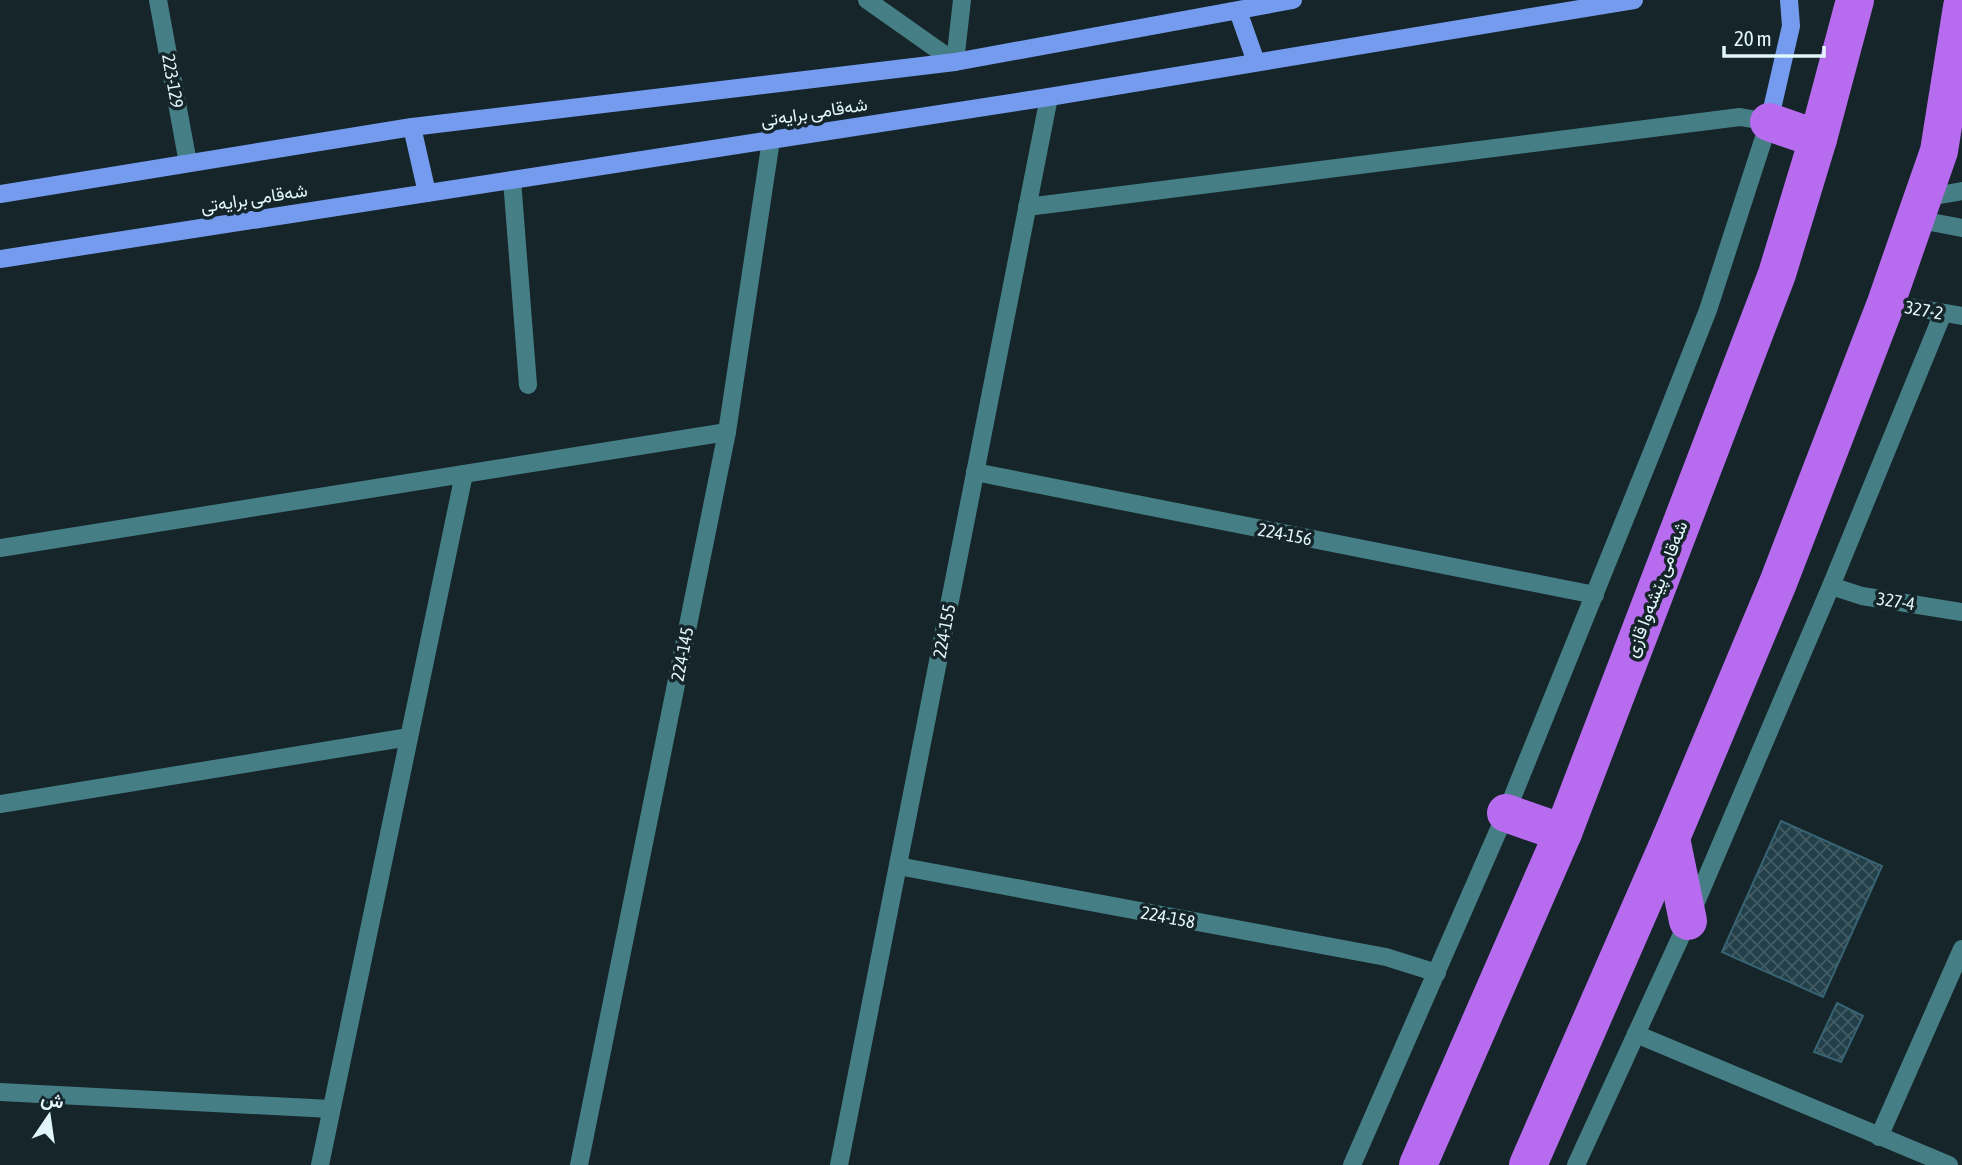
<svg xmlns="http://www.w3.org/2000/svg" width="1962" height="1165" viewBox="0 0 1962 1165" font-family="'Asap Condensed',Vazirmatn,sans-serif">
  <defs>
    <pattern id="building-cross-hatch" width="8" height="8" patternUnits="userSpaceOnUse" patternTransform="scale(1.75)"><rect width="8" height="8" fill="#233f49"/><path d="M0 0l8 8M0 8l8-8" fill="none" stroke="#435c64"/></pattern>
  </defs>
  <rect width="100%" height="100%" fill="#15252a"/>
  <g fill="url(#building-cross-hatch)" stroke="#386373" stroke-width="2">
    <path d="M1781,821L1882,866L1823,997L1722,952Z"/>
    <path d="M1837,1003L1863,1016L1841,1062L1814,1052Z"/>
  </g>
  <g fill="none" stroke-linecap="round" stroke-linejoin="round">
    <g stroke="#457e84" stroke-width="18">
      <path d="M158,0L188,163"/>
      <path d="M867,0L955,62L962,0"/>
      <path d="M512,180L528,385"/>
      <path d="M1923,198L1962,191"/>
      <path d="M1027,207L1740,117L1769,122L1708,310L1654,447L1506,813L1352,1165"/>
      <path d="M1915,219L1962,228"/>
      <path d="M1886,303L1962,316"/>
      <path d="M975,472L1595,595"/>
      <path d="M0,548L727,432"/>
      <path d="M1831,586L1862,596L1962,612"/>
      <path d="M0,804L409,737"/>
      <path d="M898,866L1386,957L1437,973"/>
      <path d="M1636,1034L1949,1165"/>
      <path d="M0,1092L331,1109"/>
      <path d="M1879,1137L1962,949"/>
      <path d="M320,1165L464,474"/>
      <path d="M579,1165L727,432L771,140"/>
      <path d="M839,1165L1049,97"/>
      <path d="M1576,1165L1688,921L1831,586L1943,313"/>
    </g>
    <g stroke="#759bef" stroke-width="18">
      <path d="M1238,11L1256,62"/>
      <path d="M1769,122L1791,26L1789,0"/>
      <path d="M412,127L427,193"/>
      <path d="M0,194L412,127L955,62L1293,0"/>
      <path d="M0,259L1049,97L1634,0"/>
    </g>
    <g stroke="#b76bee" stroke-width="38">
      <path d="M1769,122L1818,139"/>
      <path d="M1506,813L1563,833"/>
      <path d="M1671,838L1688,921"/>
      <path d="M1418,1165L1563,833L1777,274L1818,139L1855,0"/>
      <path d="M1528,1165L1671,838L1778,583L1886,303L1939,151L1962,7"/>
    </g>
  </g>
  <g text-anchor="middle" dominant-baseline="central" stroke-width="7" stroke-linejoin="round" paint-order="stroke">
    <g font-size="18" fill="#e2f7fc" stroke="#15252a">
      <text transform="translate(173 81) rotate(80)">223-129</text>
      <text transform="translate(814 112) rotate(-9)">شەقامی برایەتی</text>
      <text transform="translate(254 198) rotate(-9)">شەقامی برایەتی</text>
      <text transform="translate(1924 310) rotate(10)">327-2</text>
      <text transform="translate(1285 534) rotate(11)">224-156</text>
      <text transform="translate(1656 589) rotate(-69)">شەقامی پێشەوا قازی</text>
      <text transform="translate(1896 601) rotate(9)">327-4</text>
      <text transform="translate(944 631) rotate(-79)">224-155</text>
      <text transform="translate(682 654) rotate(-79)">224-145</text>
      <text transform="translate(1168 917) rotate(11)">224-158</text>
    </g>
  </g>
  <g transform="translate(49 1116) rotate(13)" stroke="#15252a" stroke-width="5" paint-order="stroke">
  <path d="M0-5L12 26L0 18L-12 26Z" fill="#e2f7fc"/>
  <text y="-10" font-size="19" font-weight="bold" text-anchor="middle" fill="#e2f7fc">ش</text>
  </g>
  <path d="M1724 46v10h100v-10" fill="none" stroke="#e2f7fc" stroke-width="3.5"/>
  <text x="1734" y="46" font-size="21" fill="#e2f7fc" stroke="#15252a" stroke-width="5" paint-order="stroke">20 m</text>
</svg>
